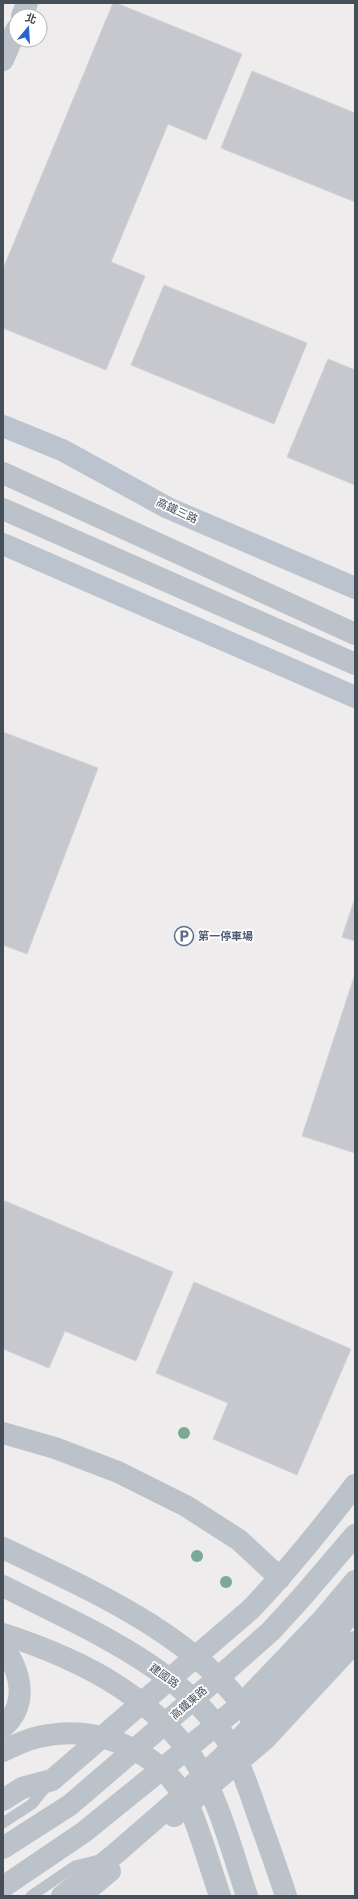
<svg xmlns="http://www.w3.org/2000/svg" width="358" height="1899" viewBox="0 0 358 1899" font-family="'Fira Sans Condensed','Noto Sans TC',sans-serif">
  <rect width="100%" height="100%" fill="#eeecec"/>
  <g fill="#c7c8ce" stroke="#d0d2d7">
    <path d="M113,3H116L242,54L206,140L168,124L111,262L145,276L106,370L3,328V269Z"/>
    <path d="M252,71L355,113V202L221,148Z"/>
    <path d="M164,285L307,343L274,424L131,365Z"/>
    <path d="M328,359L355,370V485L287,457Z"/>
    <path d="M3,732L98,768L27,954L3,945Z"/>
    <path d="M355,898V941L342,937Z"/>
    <path d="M355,974V1153L302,1136Z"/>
    <path d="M5,1201L173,1272L136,1361L65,1331L49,1368L3,1349V1205Z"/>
    <path d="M194,1282L351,1349L297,1475L213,1439L228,1403L156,1373Z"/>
  </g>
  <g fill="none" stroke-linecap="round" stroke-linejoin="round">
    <g stroke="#bbc2ca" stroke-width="11">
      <path d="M3,1823L32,1804L49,1783"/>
      <path d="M31,1896L75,1866L99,1860"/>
    </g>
    <g stroke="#bbc2ca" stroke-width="22">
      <path d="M22,16L27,3"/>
      <path d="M3,60L16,30"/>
      <path d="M3,473L355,634"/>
      <path d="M3,509L355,664"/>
      <path d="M3,1433L55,1448L118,1472L186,1506L239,1540L280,1578"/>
      <path d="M3,1548C88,1589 197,1635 250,1716"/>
      <path d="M3,1647C21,1671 29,1705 3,1727"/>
      <path d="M3,1800L22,1788L52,1780L251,1609C288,1570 322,1528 355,1485"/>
      <path d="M174,1816L265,1739L355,1642"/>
      <path d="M3,1848L70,1805L219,1677L271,1631L302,1597L355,1535"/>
      <path d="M3,1887L84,1832L242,1704L323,1619L355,1581"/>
      <path d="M80,1896L110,1871"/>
    </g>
    <g stroke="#bbc3cf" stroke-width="22">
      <path d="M3,426L62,450L168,508L355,588"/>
      <path d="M3,544L355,697"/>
    </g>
    <g stroke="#bbc2ca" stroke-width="22">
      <path d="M3,1586C82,1627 190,1669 233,1751C243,1771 250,1792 257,1813C267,1841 277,1868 286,1896"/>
      <path d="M3,1634C83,1660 165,1700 205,1779C223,1816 234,1857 247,1896"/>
      <path d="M3,1751C18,1744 32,1737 49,1735C104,1726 165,1755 189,1806C201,1834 210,1867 220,1896"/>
      <path d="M62,1896L115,1854L176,1801L230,1750L333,1635L355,1608"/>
    </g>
  </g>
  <g fill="#7ba995">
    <circle cx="184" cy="1433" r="6"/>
    <circle cx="197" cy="1556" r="6"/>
    <circle cx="226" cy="1582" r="6"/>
  </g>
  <defs>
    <symbol id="parking-ring" viewBox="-11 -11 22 22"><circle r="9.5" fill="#fff" stroke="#5c6f8a" stroke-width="1.5"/><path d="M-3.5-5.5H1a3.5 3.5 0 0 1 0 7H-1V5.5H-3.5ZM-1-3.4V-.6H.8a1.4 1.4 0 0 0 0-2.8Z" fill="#5c6f8a"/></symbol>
  </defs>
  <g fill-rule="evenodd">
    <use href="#parking-ring" x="173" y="925" width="22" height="22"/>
  </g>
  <g text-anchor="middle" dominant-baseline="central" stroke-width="3.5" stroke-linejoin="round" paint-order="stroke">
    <g font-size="11" fill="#464e57" stroke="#fff">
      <text transform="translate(177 511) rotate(25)">高鐵三路</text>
      <text transform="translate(164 1676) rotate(36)">建國路</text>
      <text transform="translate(189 1703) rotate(-41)">高鐵東路</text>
    </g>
    <g font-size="11" font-weight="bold" fill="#4e5e75" stroke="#fff" text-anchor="start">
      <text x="198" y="936">第一停車場</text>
    </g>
  </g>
  <rect width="358" height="1899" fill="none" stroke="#464e57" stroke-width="8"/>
  <g transform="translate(28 28) rotate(18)"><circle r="19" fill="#ffffff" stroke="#b5b8bc"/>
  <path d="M0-3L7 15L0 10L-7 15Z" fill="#2764ce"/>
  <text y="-6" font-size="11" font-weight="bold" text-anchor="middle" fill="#464e57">北</text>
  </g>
</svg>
